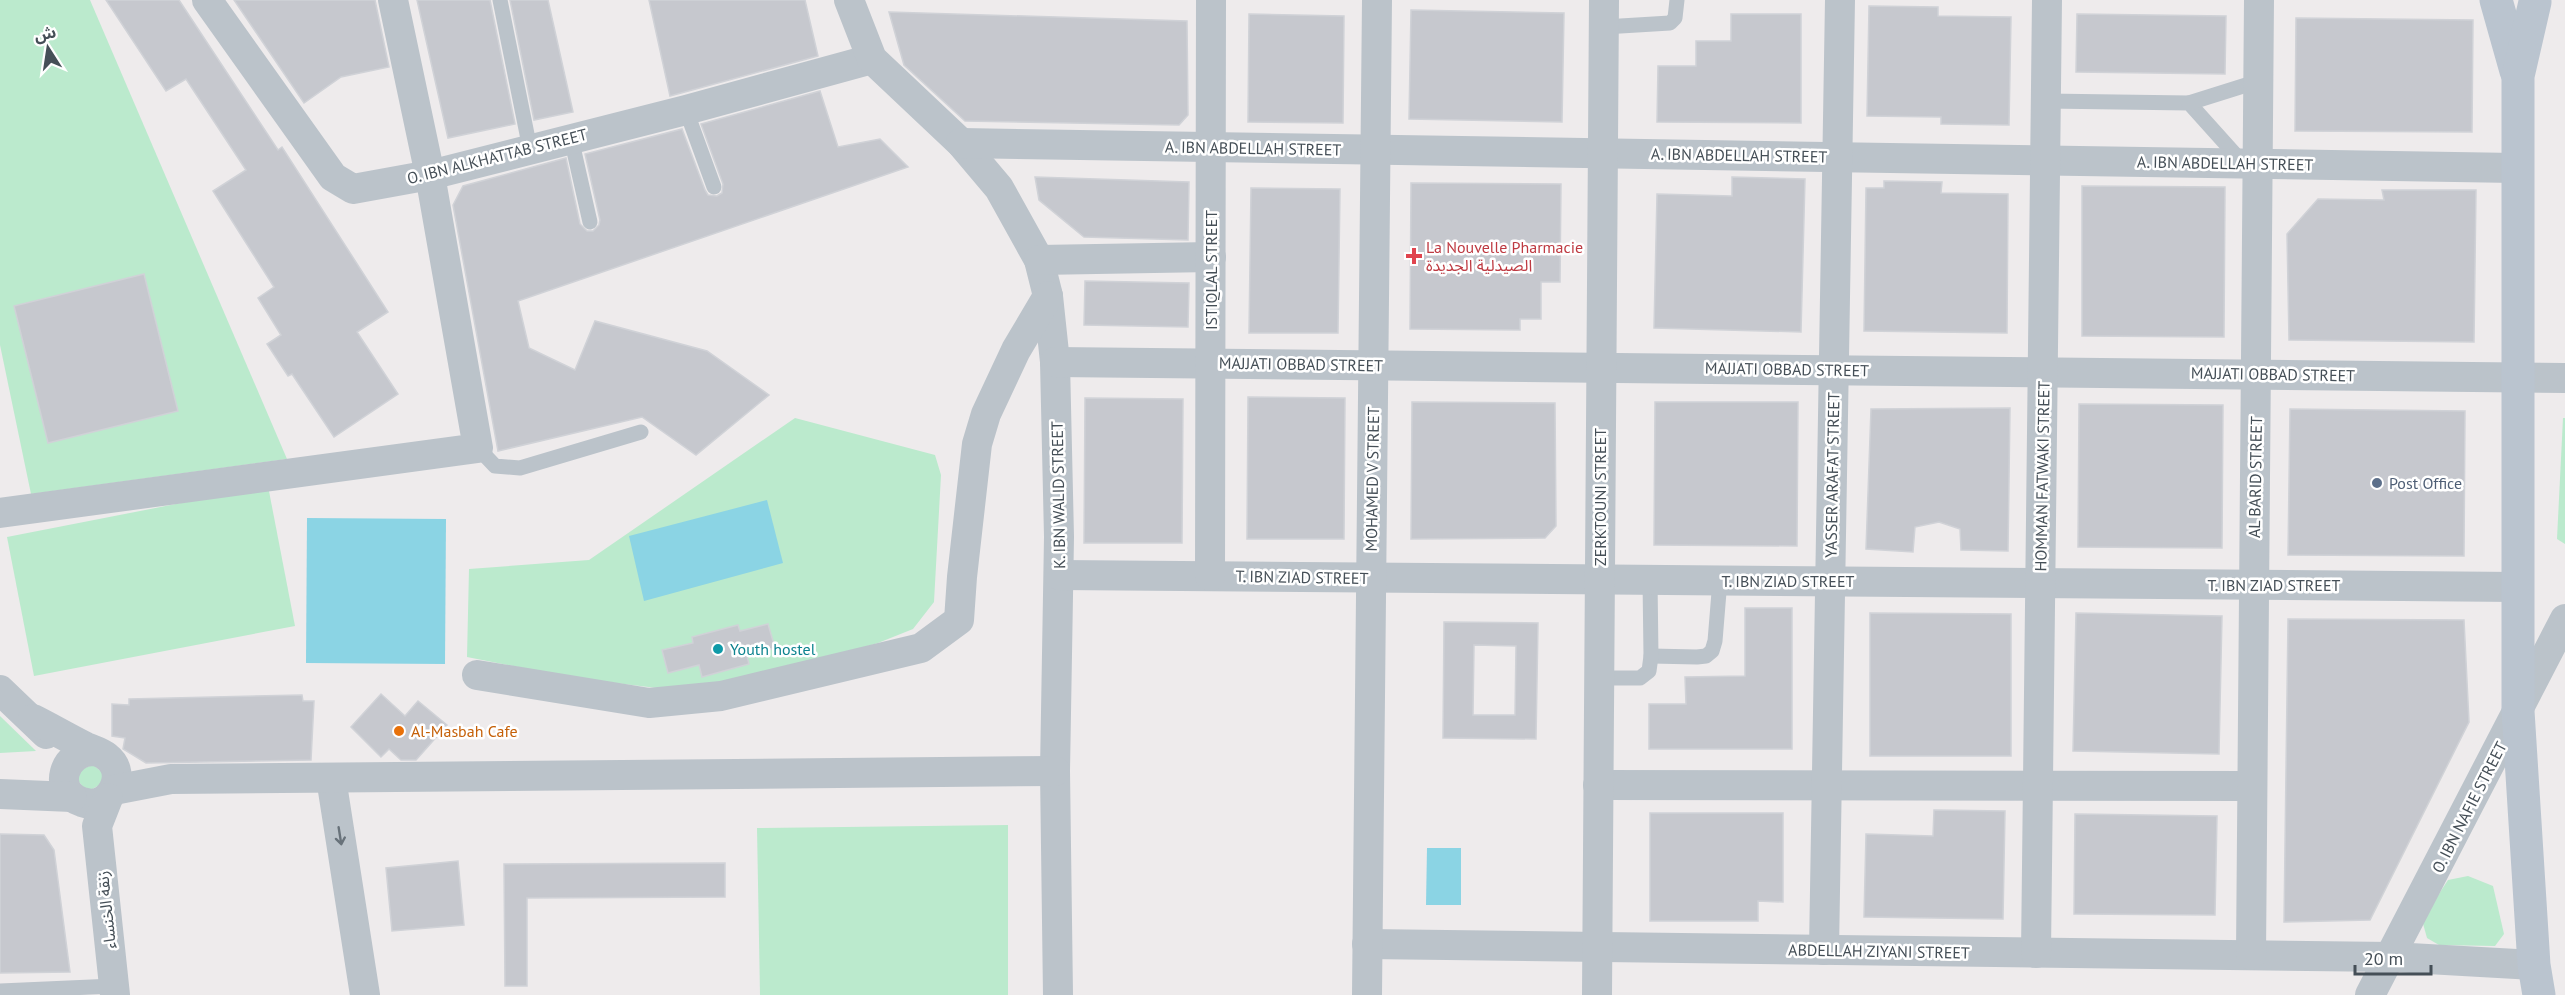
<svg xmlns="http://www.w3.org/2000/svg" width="2565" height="995" viewBox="0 0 2565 995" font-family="'PT Sans','Noto Sans Arabic',sans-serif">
  <rect width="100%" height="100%" fill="#eeebec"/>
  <g fill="#bbeacd">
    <path d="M0,0H90L287,459L31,494L0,345Z"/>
    <path d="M795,418L935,455L941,475L934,602L913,629L878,643L764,676L665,689L574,678L467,657L469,569L589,560Z"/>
    <path d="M2563,418H2565V544L2557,539Z"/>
    <path d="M268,486L295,626L34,676L7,537Z"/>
    <path d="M0,716L36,751L0,753Z"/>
    <path d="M93,765L102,772L103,783L87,792L76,778L79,770Z"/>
    <path d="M1008,825V995H760L757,828Z"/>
    <path d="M2468,876L2493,886L2504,934L2495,946L2439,945L2427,938L2422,920L2448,880Z"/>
  </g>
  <g fill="#8bd4e4">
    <path d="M767,500L783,563L644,601L629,536Z"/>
    <path d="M307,518L446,519L445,664L306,663Z"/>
    <path d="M1427,848H1461V905H1426Z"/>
  </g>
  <g fill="#c6c8ce" stroke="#d0d2d7" stroke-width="1.5" fill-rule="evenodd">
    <path d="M106,0H179L278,150L282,147L388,312L357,332L398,394L334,437L292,374L288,376L267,344L281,335L258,298L274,287L213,191L246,170L186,79L166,91Z"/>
    <path d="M234,0H375L389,67L341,77L304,103Z"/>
    <path d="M417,0H490L515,124L448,138Z"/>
    <path d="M510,0H548L573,112L534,120Z"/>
    <path d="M649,0H805L818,56L670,96Z"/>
    <path d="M1869,6L1938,7V16L2011,17L2009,125L1941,124V117L1867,116Z"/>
    <path d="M1411,10L1564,13L1562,122L1409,119Z"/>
    <path d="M889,12L1187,21L1188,115L1179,125L965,121L904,65Z"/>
    <path d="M1249,14L1344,16L1343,123L1248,122Z"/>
    <path d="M1731,14H1801V123L1657,122L1658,66H1696V41H1731Z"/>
    <path d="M2077,14L2226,16L2225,74L2076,72Z"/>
    <path d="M2296,18L2473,20L2472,132L2295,131Z"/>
    <path d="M820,91L838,147L880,139L908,167L518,301L529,348L575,370L595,321L707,351L769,395L696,455L642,417L498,451L453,205L463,186L566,158L580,224L587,231H593L599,225L600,220L585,154L682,129L705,190L708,195L717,196L722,193L723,184L701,124Z"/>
    <path d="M1035,177L1189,182L1188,240L1084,237L1039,200Z"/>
    <path d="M1732,177L1805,179L1801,332L1654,328L1657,194L1732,196Z"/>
    <path d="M1884,181L1942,182L1941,193L2008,194L2007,333L1864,331L1866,188H1884Z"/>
    <path d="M1411,183L1561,184L1560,282H1541V319H1520V330L1410,329Z"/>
    <path d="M2082,186L2225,187L2224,337L2082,336Z"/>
    <path d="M1251,188L1340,189L1338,333H1249Z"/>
    <path d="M2382,190H2476L2474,342L2289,340L2287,234L2318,199L2384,200Z"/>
    <path d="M144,274L178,411L48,443L14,306Z"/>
    <path d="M1085,281L1189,283L1188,327L1084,325Z"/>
    <path d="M1248,397L1345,398L1344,539H1247Z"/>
    <path d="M1085,398L1183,399L1182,543H1084Z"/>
    <path d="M1412,402L1555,403L1556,526L1545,538L1411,539Z"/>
    <path d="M1655,402H1798L1797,546L1654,545Z"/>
    <path d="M2079,404L2223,405L2222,548L2078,547Z"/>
    <path d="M2010,408L2008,551L1961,550L1960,529L1939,522L1915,527L1913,552L1866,549L1871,409Z"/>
    <path d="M2290,409L2465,411L2464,556L2288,555Z"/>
    <path d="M1745,608H1792V749H1649V704H1686L1685,677L1745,676Z"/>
    <path d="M1870,613L2011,614V756H1870Z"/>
    <path d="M2076,613L2222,616L2219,754L2073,751Z"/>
    <path d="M2288,619L2464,620L2469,722L2370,920L2284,922Z"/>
    <path d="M1444,622L1538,623L1536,739L1443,738ZM1474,645L1516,646L1515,715H1473Z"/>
    <path d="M768,624L775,648L747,656L749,664L702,677L699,665L668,673L662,650L693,643L692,637L738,625L740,631Z"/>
    <path d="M381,694L405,716L418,701L447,725L416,760H401L389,749L381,757L351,727Z"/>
    <path d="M302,695L303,701H314L311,760L146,763L123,749L125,738L112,736V704L129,705V699Z"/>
    <path d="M1934,810L2005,811L2003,919L1864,917L1866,834L1933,836Z"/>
    <path d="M1650,813H1783V902L1758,901V921H1650Z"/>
    <path d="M2075,814L2217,816L2215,915L2074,914Z"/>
    <path d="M0,834L44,835L54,850L70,972L0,973Z"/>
    <path d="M458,861L464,925L392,931L386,868Z"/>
    <path d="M725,863V897L527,898V986H505L504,864Z"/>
  </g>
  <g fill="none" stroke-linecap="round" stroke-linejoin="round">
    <g stroke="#bbc3ca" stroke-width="15">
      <path d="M500,0L530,149"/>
      <path d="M1604,27L1670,23L1675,18L1677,0"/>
      <path d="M2046,101L2189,103L2242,162"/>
      <path d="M2189,103L2259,81"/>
      <path d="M686,110L714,187"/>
      <path d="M571,138L590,222"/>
      <path d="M478,448L495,466L520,468L641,432"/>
      <path d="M1651,656L1697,657L1706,656L1712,651L1715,641L1720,580"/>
      <path d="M1599,678H1640L1649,671L1651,656L1650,580"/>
      <path d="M0,991L114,986"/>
    </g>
    <g stroke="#bbc3ca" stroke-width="30">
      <path d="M207,0L333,177L353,189L430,175L686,110L872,59"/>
      <path d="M849,0L872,59L961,143L999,188L1039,260L1048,296L1055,362L1059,537L1055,771L1058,995"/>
      <path d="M961,143L2516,168"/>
      <path d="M1039,260L1211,257"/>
      <path d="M1055,362L2565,378"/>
      <path d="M0,513L478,448L430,175L393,0"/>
      <path d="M1059,575L2517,587"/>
      <path d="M1210,576L1211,0"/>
      <path d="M477,675L649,703L721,696L921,648L959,620L962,577L977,444L986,414L1016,350L1048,296"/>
      <path d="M0,690L46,734"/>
      <path d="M33,719C51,728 68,738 86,747C93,750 101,752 107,757C129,774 110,812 82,802C51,792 63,750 95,751"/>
      <path d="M331,778L365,995"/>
      <path d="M1598,785L2252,786"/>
      <path d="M114,790L171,779L1055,771"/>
      <path d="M0,794L72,797"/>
      <path d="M108,798L97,826L115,995"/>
      <path d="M1367,944L2392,957L2534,965"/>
      <path d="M1824,950L1840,0"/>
      <path d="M2036,953L2047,0"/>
      <path d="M2251,955L2259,0"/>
      <path d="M1367,995L1377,0"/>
      <path d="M1597,995L1604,0"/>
      <path d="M2370,995L2565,619"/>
    </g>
    <g stroke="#bac4cf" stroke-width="33">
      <path d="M2496,0L2516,71"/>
      <path d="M2535,2L2518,76V711L2534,965L2539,995"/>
    </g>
  </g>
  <defs><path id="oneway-shaft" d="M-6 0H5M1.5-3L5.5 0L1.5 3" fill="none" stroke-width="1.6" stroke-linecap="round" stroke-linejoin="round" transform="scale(1.5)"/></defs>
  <use stroke="#68727a" href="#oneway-shaft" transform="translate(340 836) rotate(81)"/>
  <path fill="#e0444e" stroke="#fff" stroke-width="2" d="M1411 247h6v6h6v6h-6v6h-6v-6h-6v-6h6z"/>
  <circle fill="#5c6f8a" stroke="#fff" stroke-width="2" cx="2377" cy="483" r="6"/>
  <circle fill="#0f9aa8" stroke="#fff" stroke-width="2" cx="718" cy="649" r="6"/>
  <circle fill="#e8710a" stroke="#fff" stroke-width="2" cx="399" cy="731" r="6"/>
  <g text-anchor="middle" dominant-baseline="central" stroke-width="5" stroke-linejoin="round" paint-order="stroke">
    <g font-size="16" fill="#454f57" stroke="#fff">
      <text transform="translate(1253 148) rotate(1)">A. IBN ABDELLAH STREET</text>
      <text transform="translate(1739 155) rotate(1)">A. IBN ABDELLAH STREET</text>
      <text transform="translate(497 156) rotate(-14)">O. IBN ALKHATTAB STREET</text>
      <text transform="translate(2225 163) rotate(1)">A. IBN ABDELLAH STREET</text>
      <text transform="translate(1211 270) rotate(-90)">ISTIQLAL STREET</text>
      <text transform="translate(1301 364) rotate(1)">MAJJATI OBBAD STREET</text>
      <text transform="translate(1787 369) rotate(1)">MAJJATI OBBAD STREET</text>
      <text transform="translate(2273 374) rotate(1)">MAJJATI OBBAD STREET</text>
      <text transform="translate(1832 475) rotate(-89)">YASSER ARAFAT STREET</text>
      <text transform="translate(2042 476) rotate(-89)">HOMMAN FATWAKI STREET</text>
      <text transform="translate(2255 477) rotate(-89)">AL BARID STREET</text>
      <text transform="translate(1372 479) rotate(-89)">MOHAMED V STREET</text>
      <text transform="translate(1058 495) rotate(-91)">K. IBN WALID STREET</text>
      <text transform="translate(1600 497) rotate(-90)">ZERKTOUNI STREET</text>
      <text transform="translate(1302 577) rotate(1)">T. IBN ZIAD STREET</text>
      <text x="1788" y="581">T. IBN ZIAD STREET</text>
      <text x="2274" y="585">T. IBN ZIAD STREET</text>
      <text transform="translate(2469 807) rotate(-63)">O. IBN NAFIE STREET</text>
      <text transform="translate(106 910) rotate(-96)">زنقة الخنساء</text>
      <text transform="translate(1879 951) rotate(1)">ABDELLAH ZIYANI STREET</text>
    </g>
    <g font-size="16" fill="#be3a42" stroke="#fff" text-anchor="start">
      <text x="1426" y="247">La Nouvelle Pharmacie<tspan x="1426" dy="18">الصيدلية الجديدة</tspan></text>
    </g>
    <g font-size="16" fill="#4e5e75" stroke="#fff" text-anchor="start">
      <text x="2389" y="483">Post Office</text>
    </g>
    <g font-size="16" fill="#0d838f" stroke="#fff" text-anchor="start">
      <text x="730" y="649">Youth hostel</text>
    </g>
    <g font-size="16" fill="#c56008" stroke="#fff" text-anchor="start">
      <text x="411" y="731">Al-Masbah Cafe</text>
    </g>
  </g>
  <g transform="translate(48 48) rotate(348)" stroke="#ffffff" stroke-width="4.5" paint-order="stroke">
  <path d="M0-4.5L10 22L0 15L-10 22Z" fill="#454f57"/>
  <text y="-9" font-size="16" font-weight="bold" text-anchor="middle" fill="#454f57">ش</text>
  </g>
  <path d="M2355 965v9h76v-9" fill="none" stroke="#454f57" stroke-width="3"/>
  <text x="2364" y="965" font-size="18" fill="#454f57" stroke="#ffffff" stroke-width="4.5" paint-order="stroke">20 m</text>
</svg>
